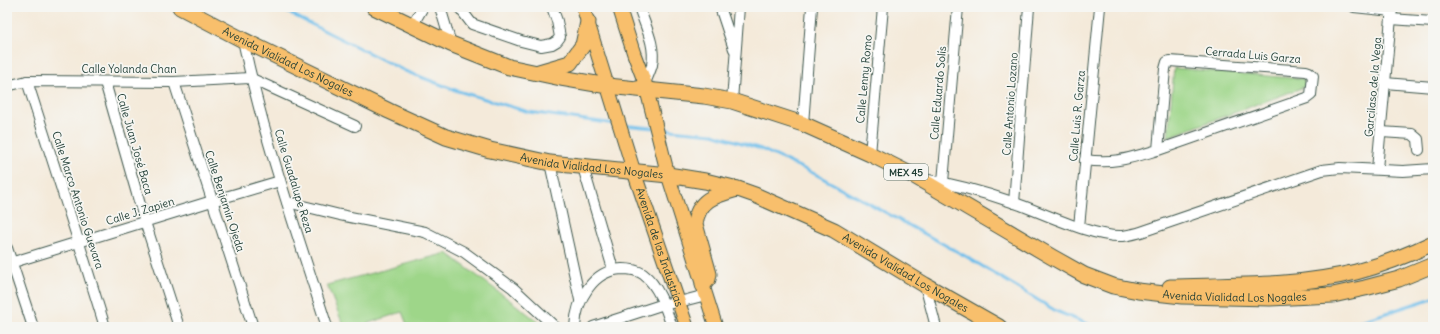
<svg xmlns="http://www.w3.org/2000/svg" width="1440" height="334" viewBox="0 0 1440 334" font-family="Delius,sans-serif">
  <rect width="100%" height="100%" fill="#f6f6f2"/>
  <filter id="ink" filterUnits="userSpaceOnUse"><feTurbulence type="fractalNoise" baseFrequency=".025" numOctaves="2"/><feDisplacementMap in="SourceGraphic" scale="8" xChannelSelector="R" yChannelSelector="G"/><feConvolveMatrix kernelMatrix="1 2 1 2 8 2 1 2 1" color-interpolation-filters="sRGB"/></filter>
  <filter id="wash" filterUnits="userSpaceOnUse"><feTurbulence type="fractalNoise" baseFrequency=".012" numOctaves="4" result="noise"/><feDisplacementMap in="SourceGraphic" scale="16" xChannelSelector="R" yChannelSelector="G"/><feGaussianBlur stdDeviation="0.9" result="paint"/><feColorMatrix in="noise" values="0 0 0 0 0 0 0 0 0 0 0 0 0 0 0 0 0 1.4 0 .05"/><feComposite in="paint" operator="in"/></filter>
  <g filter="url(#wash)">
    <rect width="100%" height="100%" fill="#f4eada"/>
    <g fill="#9ed689" stroke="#5e8a5e">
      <path d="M1174,68L1303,79L1307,86L1168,137Z"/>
      <path d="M447,253L544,326L539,327H408L402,312L357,327H344L327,285Z"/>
    </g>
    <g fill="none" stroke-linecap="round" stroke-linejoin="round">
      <g stroke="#70bfeb" stroke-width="3">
        <path d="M277,7L405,71L458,91L529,112L615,124"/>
        <path d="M622,125L653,128"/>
        <path d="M660,129L713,134L761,149L815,174L967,257L1056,311L1095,327"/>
        <path d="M1327,327L1361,321L1433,298"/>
      </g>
    </g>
  </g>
  <g filter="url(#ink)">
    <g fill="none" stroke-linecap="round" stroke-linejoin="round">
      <defs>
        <g id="minor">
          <path d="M440,7L451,44"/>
          <path d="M459,7L472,24L521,41L541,46L552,44L557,41L560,37L557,21L552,7"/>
          <path d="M639,7C645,26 656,45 652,65C650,72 647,78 645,83"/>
          <path d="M720,7L734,49"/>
          <path d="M1354,7L1392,11"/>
          <path d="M1391,19L1433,22"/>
          <path d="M412,26L423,7"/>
          <path d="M243,40C263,137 297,232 327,327"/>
          <path d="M27,81L79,243L105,327"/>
          <path d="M105,82L145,222L179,327"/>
          <path d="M174,82L253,327"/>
          <path d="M1385,83L1433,87"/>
          <path d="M7,86L27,81L174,82L250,78L355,126"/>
          <path d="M732,101L739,7"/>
          <path d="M803,124L812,7"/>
          <path d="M1381,132L1412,134L1418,139L1419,150"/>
          <path d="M870,154L883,7"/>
          <path d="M1085,160C1115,164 1130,158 1158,150L1307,98L1311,95L1313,76L1309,72L1306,71L1169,61L1167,62L1165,69L1158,150"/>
          <path d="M550,163L580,300"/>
          <path d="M583,167L613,269"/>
          <path d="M1377,169L1392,7"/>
          <path d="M923,179C954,184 986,193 1015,203C1044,213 1094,238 1123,236C1129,235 1135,234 1141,232L1322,170L1340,168L1403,171L1433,169"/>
          <path d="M943,182L958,7"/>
          <path d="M287,202L340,215L425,232L464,252L513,288L555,327"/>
          <path d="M1014,203L1029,7"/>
          <path d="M1079,227L1100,7"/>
          <path d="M7,248L33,327"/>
          <path d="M7,264L212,201L280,181"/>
          <path d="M925,285L936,327"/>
          <path d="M575,327C576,300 593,270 622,269C629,269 637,270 643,274C659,286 666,309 672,327"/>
          <path d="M593,327L664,304L679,302L706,295"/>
        </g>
        <g id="major">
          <path id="s1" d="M583,7L634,172L687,327"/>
          <path d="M619,7L634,54L645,83L668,175L716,327"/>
        </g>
        <g id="highway">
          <path id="s2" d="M180,7L243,40L389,111L446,137L490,150L550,163L668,175L705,181L738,189L755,195L834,230L925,285L999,327"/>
          <path id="s3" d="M374,7L451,44L509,67L561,78L608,86L704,96L732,101L803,124L870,154L916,177L1052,257L1084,275L1113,286L1138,291L1182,296L1270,298L1333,295L1365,288L1399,279L1433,265"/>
          <path d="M539,72L570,63L583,45L588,22"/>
          <path d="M703,285L708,279L709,274L695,224C698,199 716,195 737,189"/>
          <path d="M1170,287C1232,285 1295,287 1356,272C1382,265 1408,255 1433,243"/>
        </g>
      </defs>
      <use href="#minor" stroke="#3f574d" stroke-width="12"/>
      <use href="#major" stroke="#3f574d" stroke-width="15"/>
      <use href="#highway" stroke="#3f574d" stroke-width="17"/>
      <use href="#minor" stroke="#fff" stroke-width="10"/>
      <use href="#major" stroke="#f8bf6c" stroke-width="13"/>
      <use href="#highway" stroke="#f8bf6c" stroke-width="15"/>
    </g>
  </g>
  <g text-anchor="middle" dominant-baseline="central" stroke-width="3.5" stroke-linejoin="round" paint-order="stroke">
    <rect fill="#f6f6f2" stroke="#60746d" stroke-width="1" x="884" y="164" width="44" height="16" rx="3"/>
    <g font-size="10" font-weight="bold" fill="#1f3d34">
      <text x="906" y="172">MEX 45</text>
    </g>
    <g font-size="11" fill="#1f3d34" stroke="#f6f6f2">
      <text transform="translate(1253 55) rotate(5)">Cerrada Luis Garza</text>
      <text stroke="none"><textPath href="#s2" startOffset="121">Avenida Vialidad Los Nogales</textPath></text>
      <text x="129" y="69">Calle Yolanda Chan</text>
      <text transform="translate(864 79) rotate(-85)">Calle Lenny Romo</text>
      <text transform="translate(1373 87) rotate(-85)">Garcilaso de la Vega</text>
      <text transform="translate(938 93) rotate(-85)">Calle Eduardo Solís</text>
      <text transform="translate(1010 104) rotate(-86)">Calle Antonio Lozano</text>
      <text transform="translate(1077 116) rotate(-85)">Calle Luis R. Garza</text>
      <text transform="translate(135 144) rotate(74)">Calle Juan José Baca</text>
      <text stroke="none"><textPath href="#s2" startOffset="445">Avenida Vialidad Los Nogales</textPath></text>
      <text transform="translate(294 181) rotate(73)">Calle Guadalupe Reza</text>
      <text transform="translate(78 200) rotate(72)">Calle Marco Antonio Guevara</text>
      <text transform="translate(225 201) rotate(72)">Calle Benjamín Ojeda</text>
      <text transform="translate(140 211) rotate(-17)">Calle J. Zapien</text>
      <text stroke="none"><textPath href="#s1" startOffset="252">Avenida de las Industrias</textPath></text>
      <text stroke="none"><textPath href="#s2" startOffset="781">Avenida Vialidad Los Nogales</textPath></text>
      <text stroke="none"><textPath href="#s3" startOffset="921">Avenida Vialidad Los Nogales</textPath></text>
    </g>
  </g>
  <rect width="1440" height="334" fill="none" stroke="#f6f6f2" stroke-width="24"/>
</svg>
